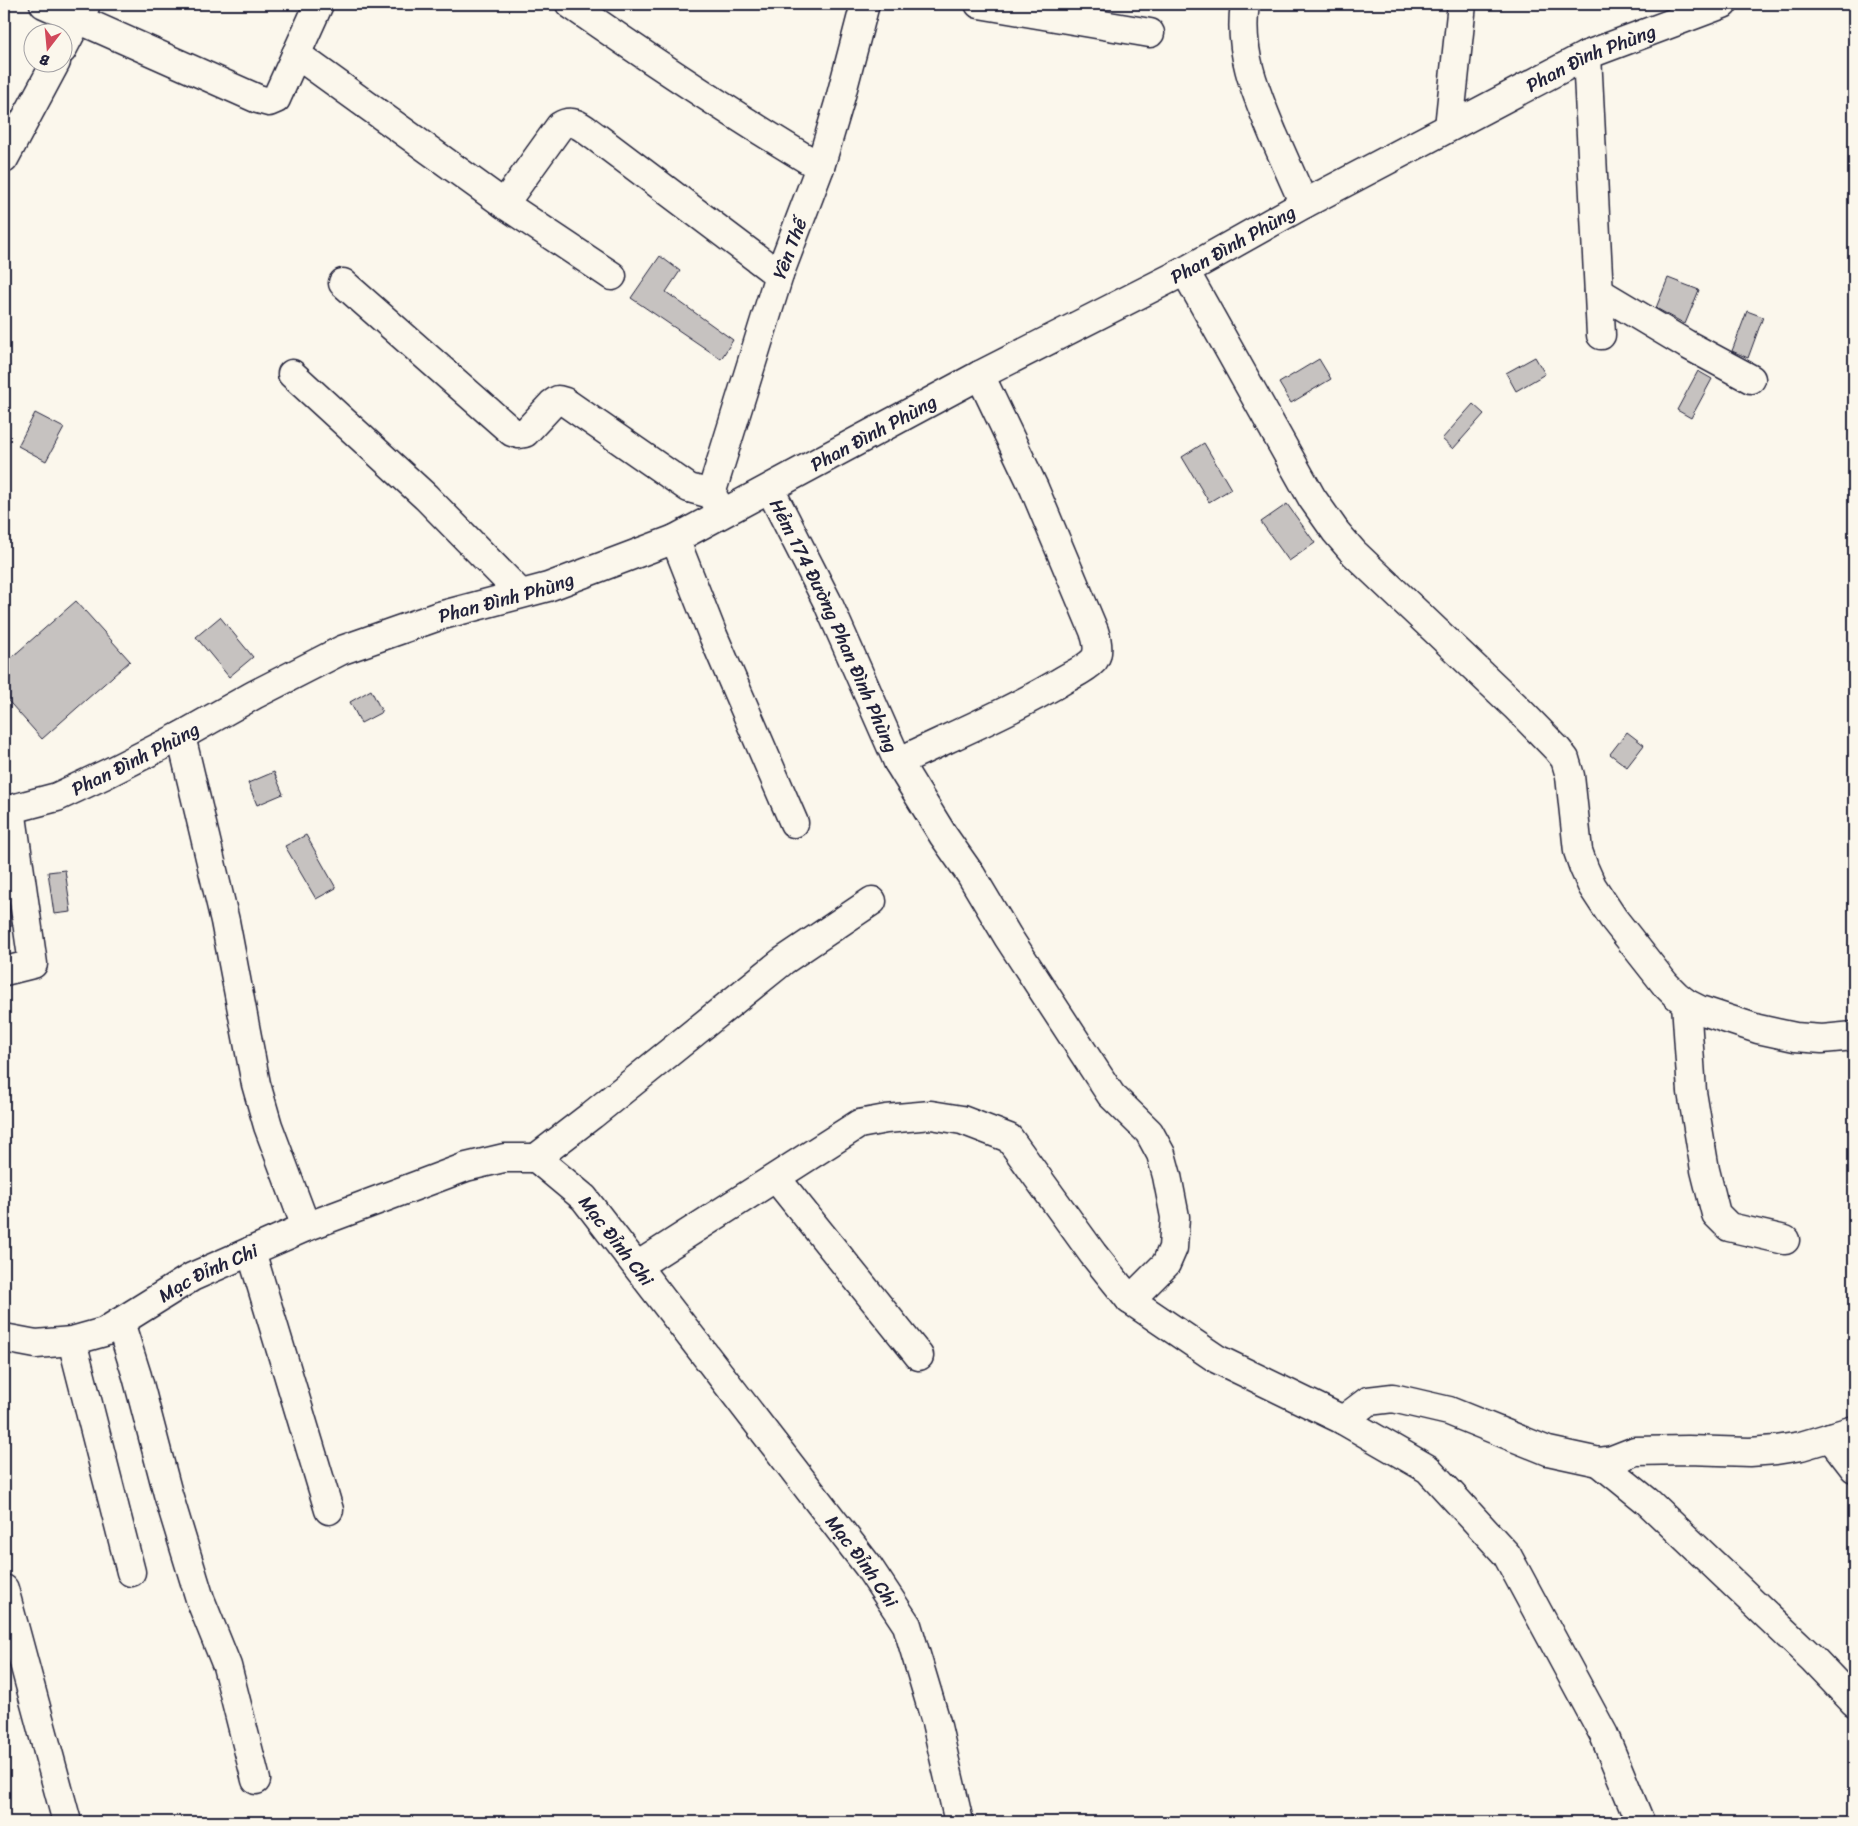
<svg xmlns="http://www.w3.org/2000/svg" width="1858" height="1826" viewBox="0 0 1858 1826" font-family="Sriracha,sans-serif">
  <rect width="100%" height="100%" fill="#fbf7ec"/>
  <filter id="ink" filterUnits="userSpaceOnUse"><feTurbulence type="fractalNoise" baseFrequency=".02" numOctaves="2"/><feDisplacementMap in="SourceGraphic" scale="10" xChannelSelector="R" yChannelSelector="G"/><feConvolveMatrix kernelMatrix="1 2 1 2 8 2 1 2 1" color-interpolation-filters="sRGB"/></filter>
  <g filter="url(#ink)">
    <g fill="#c6c2c0" stroke="#22223b">
      <path d="M660,256L680,271L666,292L733,340L721,359L631,298Z"/>
      <path d="M1668,278L1699,290L1685,324L1656,308Z"/>
      <path d="M1747,311L1763,317L1748,358L1732,351Z"/>
      <path d="M1535,357L1545,374L1516,391L1506,373Z"/>
      <path d="M1319,359L1331,379L1291,403L1279,383Z"/>
      <path d="M1698,371L1712,379L1691,418L1677,410Z"/>
      <path d="M1473,404L1484,414L1453,449L1442,439Z"/>
      <path d="M35,413L64,428L46,461L18,446Z"/>
      <path d="M1204,443L1231,489L1209,502L1182,457Z"/>
      <path d="M1287,504L1315,543L1289,561L1261,522Z"/>
      <path d="M76,601L130,661L42,739L4,696V664Z"/>
      <path d="M220,617L253,657L229,677L196,637Z"/>
      <path d="M371,690L382,712L361,723L350,702Z"/>
      <path d="M1627,732L1644,745L1627,767L1610,754Z"/>
      <path d="M274,772L283,794L257,805L248,783Z"/>
      <path d="M306,835L336,888L316,899L285,846Z"/>
      <path d="M65,870L71,912L54,914L48,872Z"/>
      <path d="M4,877L12,926L4,927Z"/>
    </g>
    <g fill="none" stroke-linecap="round" stroke-linejoin="round">
      <defs>
        <g id="minor">
          <path d="M44,4L258,99L269,102L276,99L319,4"/>
          <path d="M570,4C652,61 734,116 820,167"/>
          <path d="M979,4L1150,33"/>
          <path d="M1245,4C1238,51 1255,91 1273,134C1283,157 1294,181 1304,204"/>
          <path d="M62,50L86,4"/>
          <path d="M296,54L504,204L612,276"/>
          <path d="M1587,55L1601,335"/>
          <path d="M1449,127L1462,4"/>
          <path d="M4,159L56,62"/>
          <path d="M504,204L560,126C574,117 584,129 596,137L779,275"/>
          <path d="M1185,271L1312,498L1336,532L1354,553L1515,706L1557,749L1565,759L1570,776L1578,851L1584,868L1592,886L1613,918L1665,984L1676,995L1686,1003L1700,1010L1758,1029L1795,1037L1822,1039L1854,1036"/>
          <path d="M343,283L512,432L519,434L525,433L552,404L558,400L565,402L689,488L711,494L721,509"/>
          <path d="M1599,292L1686,344L1751,379"/>
          <path d="M292,374L426,497L520,593"/>
          <path id="s1" d="M770,489L827,601L898,762L943,835L971,875L1008,937L1111,1095L1149,1132L1161,1154L1167,1176L1175,1217L1173,1248L1166,1264L1130,1300"/>
          <path id="s2" d="M711,494L779,275L820,167L839,103L865,4"/>
          <path d="M675,539L712,633L794,823"/>
          <path d="M181,736L225,921L256,1084L268,1126L306,1227"/>
          <path d="M898,762C954,735 1012,711 1065,679C1074,674 1087,668 1094,660C1100,652 1097,640 1094,631L1034,488L980,375"/>
          <path id="s3" d="M4,811L57,797L106,774L181,736L254,695L342,650L439,616L548,587L675,539L980,375L1185,271L1304,204L1587,55L1723,4"/>
          <path d="M5,971L33,964L11,809"/>
          <path d="M1686,1003L1692,1092L1705,1170L1716,1214L1729,1227L1785,1240"/>
          <path d="M536,1158L592,1115L783,961L872,901"/>
          <path d="M776,1178L919,1356"/>
          <path d="M251,1251L329,1510"/>
          <path d="M637,1266L859,1124L886,1119L931,1115L962,1120L1009,1138L1093,1254L1130,1300L1217,1359L1343,1420L1428,1469L1507,1555L1604,1735L1640,1822"/>
          <path d="M120,1322L137,1376L168,1494L200,1599L227,1666L256,1780"/>
          <path id="s4" d="M4,1338L36,1344L72,1341L104,1332L192,1277L306,1227L466,1167L504,1158H536L584,1198L868,1566L907,1625L936,1722L959,1822"/>
          <path d="M72,1341L131,1572"/>
          <path d="M1343,1420L1368,1401L1393,1398L1449,1411L1548,1451L1599,1462L1612,1460L1635,1451L1688,1450L1750,1452L1776,1450L1801,1446L1854,1430"/>
          <path d="M1830,1437L1854,1468"/>
          <path d="M1599,1462L1647,1501L1813,1659L1854,1702"/>
          <path d="M4,1589L67,1822"/>
        </g>
      </defs>
      <use href="#minor" stroke="#22223b" stroke-width="31"/>
      <use href="#minor" stroke="#fbf7ec" stroke-width="28"/>
    </g>
  </g>
  <g text-anchor="middle" dominant-baseline="central" stroke-width="4" stroke-linejoin="round" paint-order="stroke">
    <g font-size="19" fill="#22223b" stroke="#fbf7ec">
      <text stroke="none"><textPath href="#s3" startOffset="1762">Phan Đình Phùng</textPath></text>
      <text stroke="none"><textPath href="#s3" startOffset="1358">Phan Đình Phùng</textPath></text>
      <text stroke="none"><textPath href="#s2" startOffset="258">Yên Thế</textPath></text>
      <text stroke="none"><textPath href="#s3" startOffset="952">Phan Đình Phùng</textPath></text>
      <text stroke="none"><textPath href="#s3" startOffset="548">Phan Đình Phùng</textPath></text>
      <text stroke="none"><textPath href="#s1" startOffset="151">Hẻm 174 Đường Phan Đình Phùng</textPath></text>
      <text stroke="none"><textPath href="#s3" startOffset="142">Phan Đình Phùng</textPath></text>
      <text stroke="none"><textPath href="#s4" startOffset="688">Mạc Đỉnh Chi</textPath></text>
      <text stroke="none"><textPath href="#s4" startOffset="222">Mạc Đỉnh Chi</textPath></text>
      <text stroke="none"><textPath href="#s4" startOffset="1092">Mạc Đỉnh Chi</textPath></text>
    </g>
  </g>
  <rect width="1858" height="1826" fill="none" stroke="#fbf7ec" stroke-width="20"/>
  <rect x="10" y="10" width="1838" height="1806" fill="none" stroke="#22223b" stroke-width="2" filter="url(#ink)"/>
  <g transform="translate(48 48) rotate(196)"><circle r="24" fill="#fbf7ec" stroke="#a4a2a5"/>
  <path d="M0-4L9 19L0 12L-9 19Z" fill="#d1495b"/>
  <text y="-8" font-size="14" font-weight="bold" text-anchor="middle" fill="#22223b">B</text>
  </g>
</svg>
